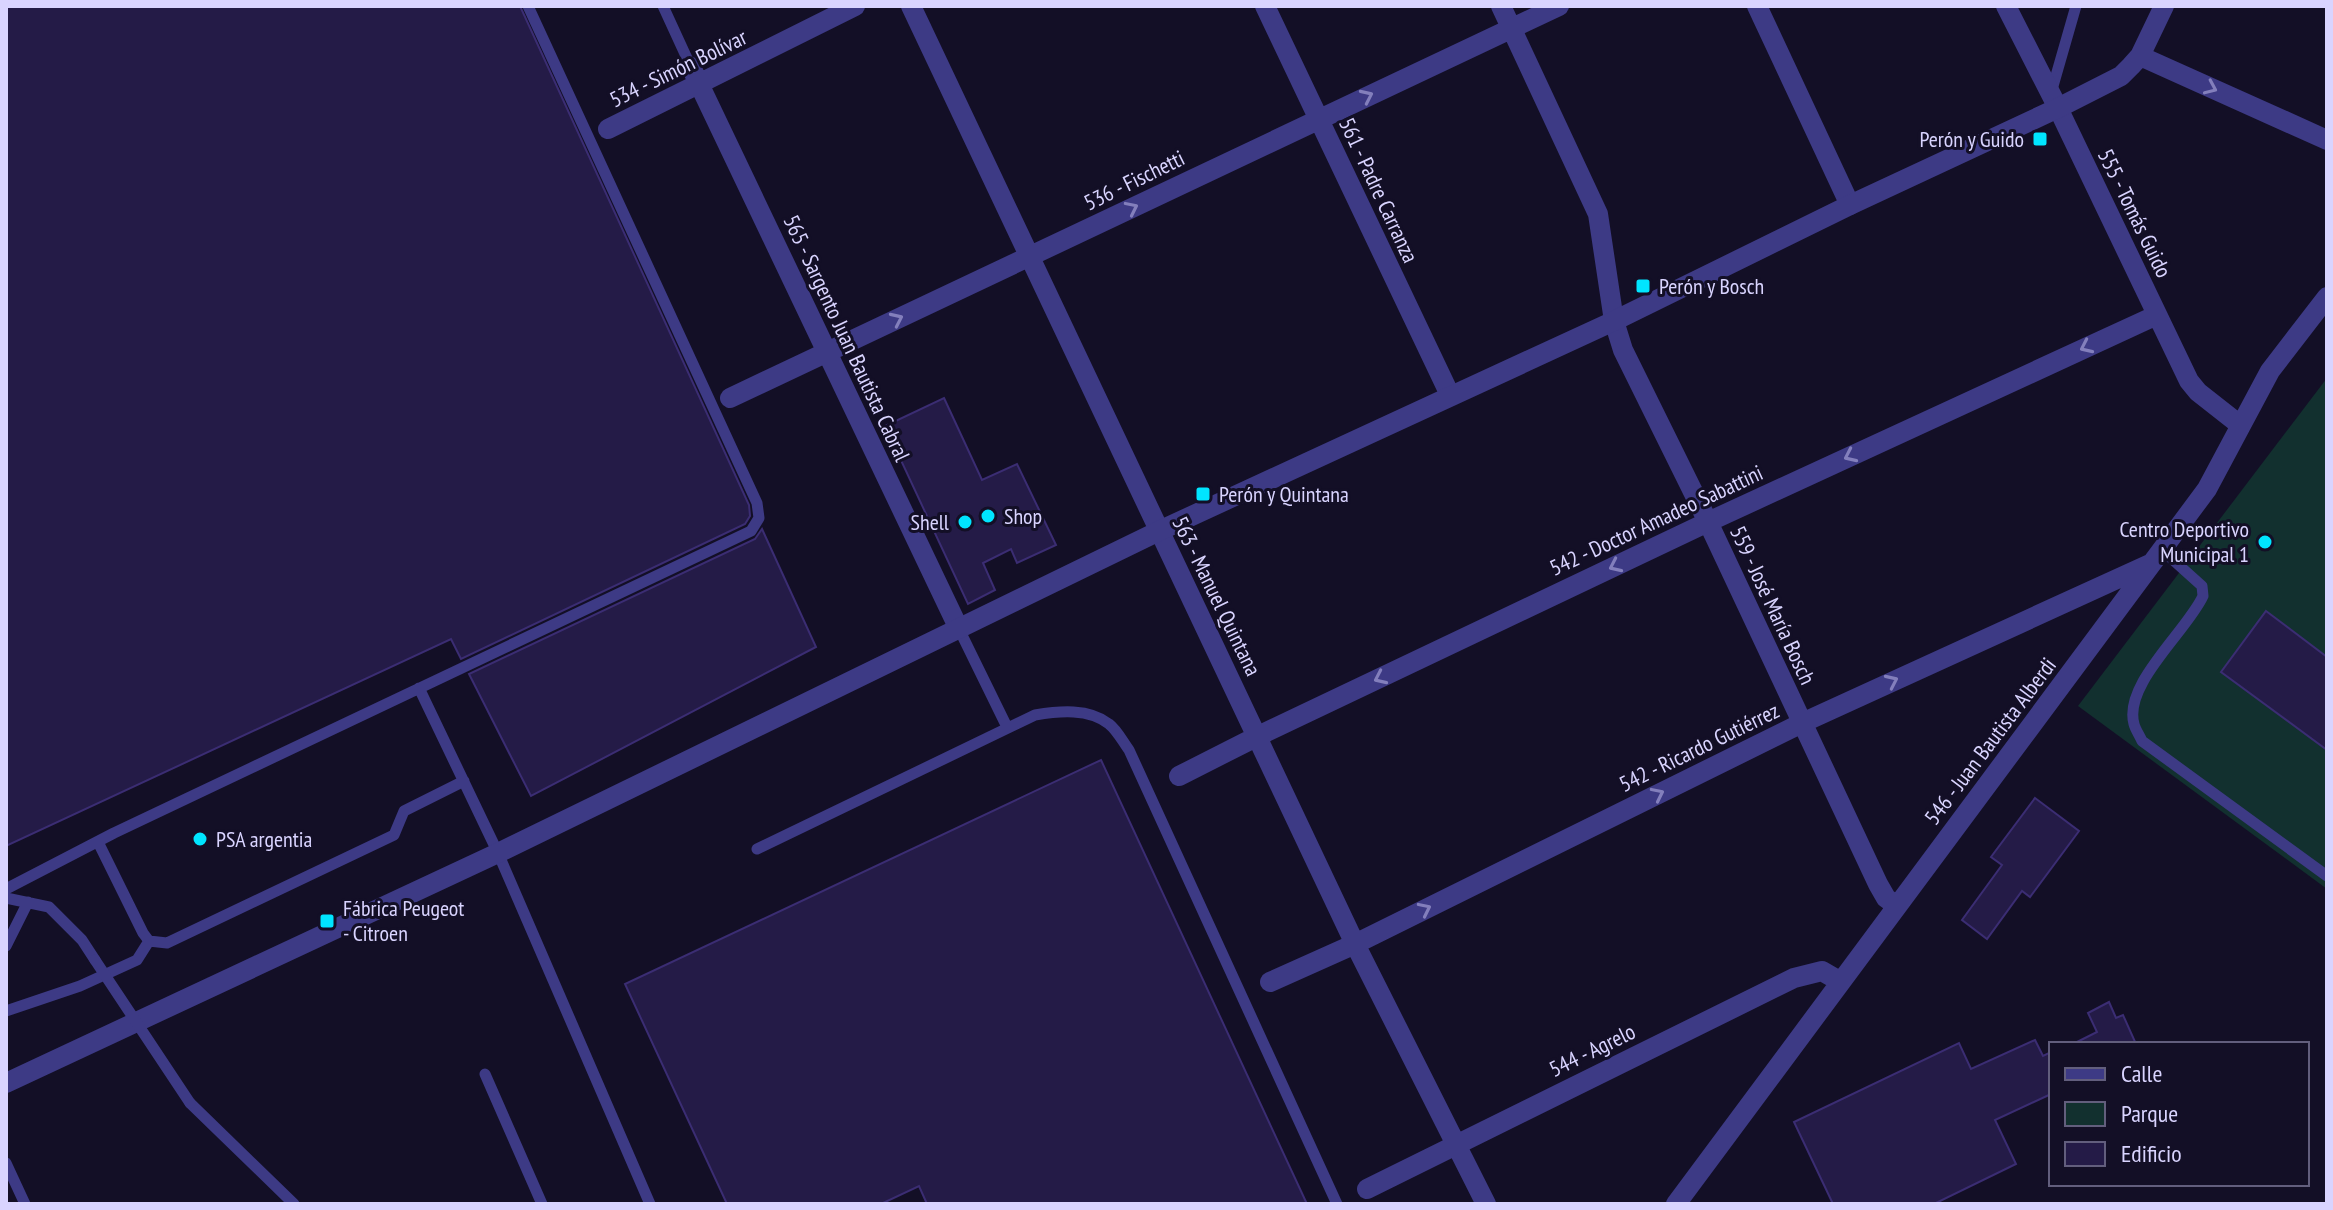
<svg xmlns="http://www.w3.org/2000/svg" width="2333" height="1210" viewBox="0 0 2333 1210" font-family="'PT Sans Narrow',sans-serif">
<rect width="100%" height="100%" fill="#130f26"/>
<path fill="#12302f" d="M2327 378V889L2078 706Z"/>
<path fill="#241b47" stroke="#3b2d73" stroke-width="2" d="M6 6H520L749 505 750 516 745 524 461 659 451 639 6 846Z
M944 398 982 480 1017 464 1056 545 1017 563 1011 549 983 563 995 590 968 604 885 426Z
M762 529 816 647 531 796 469 674 755 539Z
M2266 611 2327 657V750L2221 672Z
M1101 760 1307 1204H927L919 1186 881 1204H727L625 984Z
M2035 798 2079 831 2030 897 2022 891 1987 939 1962 920 2002 865 1991 857Z
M2109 1002 2116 1018 2123 1015 2136 1044H2073L2097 1032 2088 1013Z
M2035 1040 2043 1056 2051 1052V1094L1995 1120 2016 1164 1934 1204H1833L1794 1122 1959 1043 1971 1069Z"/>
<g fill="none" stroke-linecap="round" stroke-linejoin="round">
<path stroke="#3d3a85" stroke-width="11" d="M663 6 691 67
M2051 93 2076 6
M2162 550 2202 586 2203 596C2187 631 2123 684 2134 724 2135 729 2140 736 2142 741L2327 876
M959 629 1007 727
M419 688 498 853 650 1204
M98 842 143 933 149 941 167 943 394 835 404 811 464 781
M757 849 1035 715C1059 711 1089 708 1109 724 1117 730 1123 742 1129 750L1337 1204
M6 889 114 833 751 531 759 518 757 503 528 6
M6 898 49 907 82 940 95 960
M6 946 28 902
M6 1011 80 986 137 960 149 941
M485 1074 542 1204
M190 1103 294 1204
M6 1163 25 1204"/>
<path stroke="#3d3a85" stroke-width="20" d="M911 6 1355 944 1486 1204
M1265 6 1450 395
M1501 6 1598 214 1614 321 1623 350 1708 522 1878 884 1886 898 1897 906
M1757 6 1850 205
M2006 6 2058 108 2189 381 2198 392 2240 425
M691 67 959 629
M608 129 855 6
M730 398 1559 6
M1179 776 1258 736 1708 522 2157 315
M1270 982 1355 944 1802 723 2152 563
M1367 1189 1794 978 1822 971 1841 982
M1676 1204 2207 489 2270 371 2327 297"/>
<path stroke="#3d3a85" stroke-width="20" d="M2140 56 2327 140
M6 1083 498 853 1159 531 1614 321 1850 205 2058 108 2121 76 2131 66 2140 56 2164 6"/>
<path stroke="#3d3a85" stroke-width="11" d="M95 960 190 1103"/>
</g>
<defs><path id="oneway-chevron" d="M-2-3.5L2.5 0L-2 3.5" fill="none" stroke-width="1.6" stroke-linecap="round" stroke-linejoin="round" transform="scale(2)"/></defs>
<g stroke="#837fbc">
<use href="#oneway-chevron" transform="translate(2211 88) rotate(24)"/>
<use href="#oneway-chevron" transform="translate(1367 96) rotate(-25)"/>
<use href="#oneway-chevron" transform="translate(1132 208) rotate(-26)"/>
<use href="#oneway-chevron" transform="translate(897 319) rotate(-25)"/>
<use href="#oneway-chevron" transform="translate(2086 347) rotate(155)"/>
<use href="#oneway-chevron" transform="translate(1850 456) rotate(155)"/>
<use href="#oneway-chevron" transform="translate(1615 566) rotate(155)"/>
<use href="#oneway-chevron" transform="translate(1380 678) rotate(155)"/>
<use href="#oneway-chevron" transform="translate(1892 681) rotate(-25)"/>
<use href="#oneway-chevron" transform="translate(1658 794) rotate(-26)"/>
<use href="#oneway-chevron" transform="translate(1425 909) rotate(-26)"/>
</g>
<g fill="#00e5ff" stroke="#130f26" stroke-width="3">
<rect x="2032" y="131" width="16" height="16" rx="4"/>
<rect x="1635" y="278" width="16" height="16" rx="4"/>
<rect x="1195" y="486" width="16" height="16" rx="4"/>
<circle cx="988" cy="516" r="8"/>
<circle cx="965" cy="522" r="8"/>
<circle cx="2265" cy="542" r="8"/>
<circle cx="200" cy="839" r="8"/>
<rect x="319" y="913" width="16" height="16" rx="4"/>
</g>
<g text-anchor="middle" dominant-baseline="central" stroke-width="6" stroke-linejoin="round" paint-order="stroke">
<g font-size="22" fill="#d9d4ff" stroke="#130f26">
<text transform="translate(678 68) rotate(-26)">534 - Simón Bolívar</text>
<text transform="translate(1134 180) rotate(-26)">536 - Fischetti</text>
<text transform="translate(1379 190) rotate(65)">561 - Padre Carranza</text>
<text transform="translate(2135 213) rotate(64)">555 - Tomás Guido</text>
<text transform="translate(847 338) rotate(65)">565 - Sargento Juan Bautista Cabral</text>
<text transform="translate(1656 520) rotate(-25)">542 - Doctor Amadeo Sabattini</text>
<text transform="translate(1217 596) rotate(64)">563 - Manuel Quintana</text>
<text transform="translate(1773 605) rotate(65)">559 - José María Bosch</text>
<text transform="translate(1990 741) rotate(-53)">546 - Juan Bautista Alberdi</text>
<text transform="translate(1699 747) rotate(-26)">542 - Ricardo Gutiérrez</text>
<text transform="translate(1592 1050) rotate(-26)">544 - Agrelo</text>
</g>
<g font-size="22" fill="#d9d4ff" stroke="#130f26" text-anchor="start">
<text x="2024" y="139" text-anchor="end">Perón y Guido</text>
<text x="1659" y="286">Perón y Bosch</text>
<text x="1219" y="494">Perón y Quintana</text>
<text x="1004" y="516">Shop</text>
<text x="949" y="522" text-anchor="end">Shell</text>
<text x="2249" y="529" text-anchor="end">Centro Deportivo<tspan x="2249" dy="25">Municipal 1</tspan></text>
<text x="216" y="839">PSA argentia</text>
<text x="343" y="908">Fábrica Peugeot<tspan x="343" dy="25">- Citroen</tspan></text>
</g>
</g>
<rect width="2333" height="1210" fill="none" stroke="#d9d4ff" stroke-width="16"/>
<rect x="2049" y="1042" width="260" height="144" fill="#130f26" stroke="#625e7d" stroke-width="2"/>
<rect x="2065" y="1068" width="40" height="12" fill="#3d3a85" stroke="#625e7d" stroke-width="2"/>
<text x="2121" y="1082" font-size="24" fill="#d9d4ff">Calle</text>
<rect x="2065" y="1102" width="40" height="24" fill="#12302f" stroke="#625e7d" stroke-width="2"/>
<text x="2121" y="1122" font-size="24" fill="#d9d4ff">Parque</text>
<rect x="2065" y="1142" width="40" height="24" fill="#241b47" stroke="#625e7d" stroke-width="2"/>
<text x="2121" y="1162" font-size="24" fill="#d9d4ff">Edificio</text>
</svg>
